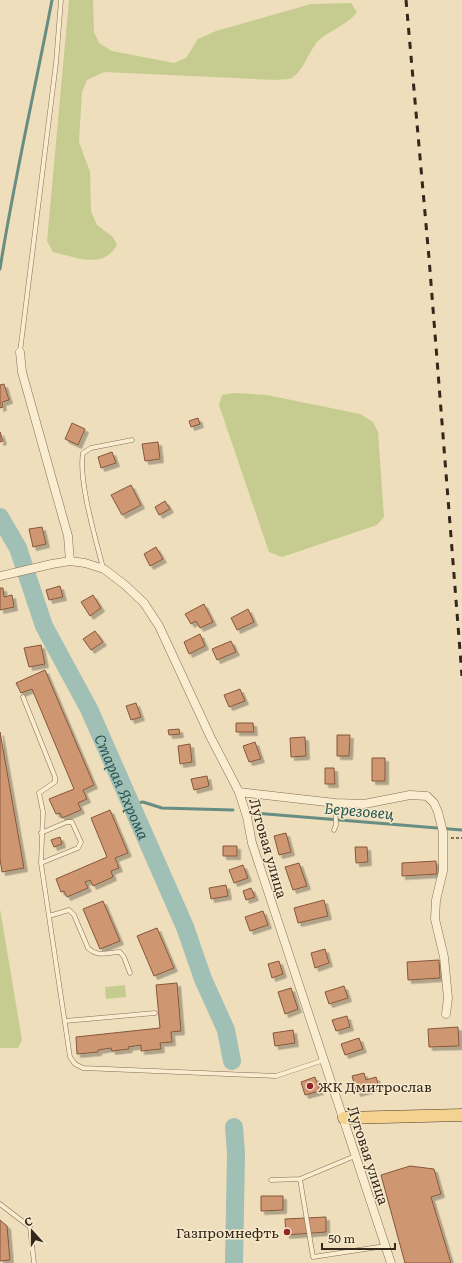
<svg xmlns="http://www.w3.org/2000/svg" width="462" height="1263" viewBox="0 0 462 1263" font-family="Literata,serif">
<defs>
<filter id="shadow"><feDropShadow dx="3.5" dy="3.5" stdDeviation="0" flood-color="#0004"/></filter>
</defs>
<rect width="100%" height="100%" fill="#eedebc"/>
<path fill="#c6cc90" d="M69 0H93L94 32 99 43 112 51 174 63 186 58 198 39 216 31 311 4 351 3 357 12C348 25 329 30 317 42 308 53 304 70 292 78 288 80 281 79 276 80L104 72 87 80 82 92 79 142 90 172 91 211 97 225 113 237 117 245C103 270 76 257 53 252L47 241Z
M234 393 267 395 360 414 373 422 378 432 384 517 377 525 282 557 269 552 219 405 222 395Z
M0 909 22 1040 18 1048H0Z
M125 985 126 997 106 999 105 987Z"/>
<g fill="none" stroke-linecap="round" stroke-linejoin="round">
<path stroke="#688d83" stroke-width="3" d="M0 269C14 179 35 90 52 0
M133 808 138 803 143 802 162 808 233 810
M254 813 462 830"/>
<g stroke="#a0bfb5" stroke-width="18">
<path id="s1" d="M0 517 18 548 44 626 89 709 185 927 203 979 226 1030 232 1061"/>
<path d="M234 1263 236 1153 234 1127"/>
</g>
</g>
<path fill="#ce9671" stroke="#86573b" filter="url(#shadow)" d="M4 384 9 400 2 402 3 407 0 408V385Z
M198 418 200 424 191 427 189 421Z
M72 423 85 429 78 445 65 439Z
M0 432 3 441 0 442Z
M158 442 160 459 145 461 142 444Z
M112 452 116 463 101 468 98 457Z
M131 485 141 505 122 515 111 495Z
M165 501 170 509 159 515 155 507Z
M42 527 46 544 33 547 29 529Z
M156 547 163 559 150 566 144 554Z
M60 586 63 597 49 600 46 590Z
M0 588H3L4 597 12 595 14 607 0 610Z
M93 595 101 608 90 616 81 602Z
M204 604 213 622 200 628 196 621 191 624 185 614Z
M248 609 254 622 237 630 231 618Z
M95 631 103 642 91 650 83 639Z
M200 634 205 646 189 654 184 642Z
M231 641 236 652 217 660 212 649Z
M41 645 45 664 29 667 24 648Z
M45 670 94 785 83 790 87 799 78 803 81 810 62 818 60 813 56 814 49 799 74 789 32 689 21 693 16 683Z
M240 689 245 701 229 707 224 695Z
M136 703 141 717 131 720 126 706Z
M236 723H253L254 732H236Z
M179 729 180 734 169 735 168 730Z
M0 732 24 868 2 872 0 859Z
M337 735H350L349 756H337Z
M305 737 306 756 291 757 290 738Z
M255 742 261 759 249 762 243 746Z
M190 744 192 762 180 764 178 746Z
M372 758H385V781H372Z
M325 768H334L335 784H325Z
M207 776 209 786 194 790 191 779Z
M110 810 128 853 115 858 119 868 111 871 113 877 93 886 90 880 85 882 88 888 67 897 64 891 61 892 56 879 107 857 91 818Z
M286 833 291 852 279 855 274 836Z
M60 837 62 844 54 847 51 840Z
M223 846H237V856H223Z
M355 847H367L368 862 356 863Z
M436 861 437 874 402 876V863Z
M299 863 307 886 293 890 285 867Z
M243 865 248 878 234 883 229 870Z
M226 885 228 896 211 899 209 888Z
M251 888 255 897 246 900 243 891Z
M324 900 328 916 298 923 294 908Z
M103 901 120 941 100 949 83 909Z
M263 911 268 925 250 931 245 917Z
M157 928 174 968 154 976 137 936Z
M325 949 329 963 315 968 311 953Z
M439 960 440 978 408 980 407 962Z
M279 961 283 974 272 978 268 964Z
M177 983 181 1031 171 1032 172 1042 160 1043 161 1049 141 1051V1045L128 1047 129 1049 112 1051 111 1048 98 1050V1052L77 1054 76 1037 160 1028 156 985Z
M344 986 348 998 329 1004 325 992Z
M291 988 298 1009 285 1014 278 992Z
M347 1016 350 1027 336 1031 332 1020Z
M458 1027 459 1046 429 1047 428 1029Z
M293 1030 295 1043 275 1046 273 1033Z
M359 1038 363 1049 345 1055 341 1044Z
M364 1073 366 1080 376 1077 379 1087 357 1093 352 1076Z
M315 1077 320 1091 305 1095 301 1082Z
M410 1166 434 1169 441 1194 431 1197 451 1263H405L381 1175Z
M261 1196H283V1210L261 1211Z
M326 1217V1232L286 1235 285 1219Z
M0 1220 7 1226 10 1260 0 1261Z"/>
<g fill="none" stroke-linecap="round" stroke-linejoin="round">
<g stroke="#866e55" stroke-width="5">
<path id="service" d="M20 352 56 63 61 0
M103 568C96 540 78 480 83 453L91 448 132 440
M23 697 55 777V782L39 793 43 812 41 863 70 1057 75 1064 83 1068 276 1076 324 1060
M334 830 336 825 335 803
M41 863 78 848 81 842 72 822H67L41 833
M49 916 69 910 74 915 88 948C99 958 107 952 120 952L124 957 130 973
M65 1021 155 1013
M355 1156 300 1179 313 1257 385 1246
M271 1180 300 1179
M0 1204 30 1227 34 1263"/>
</g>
<g stroke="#866e55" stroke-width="9">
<path id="minor" d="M20 352 22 372 68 536 70 561
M0 576 52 564 70 561 85 563 104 569 125 585 144 603 159 626 210 736 239 792 247 817 252 843 391 1263
M239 792 335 803 364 804 410 795 427 796 434 803 438 812 443 832V871L436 900 435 919 444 957 448 998 446 1014"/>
</g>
<g stroke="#533c2a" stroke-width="13">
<path id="primary" d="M344 1118 462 1115"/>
</g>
<path stroke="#866e55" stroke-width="2" stroke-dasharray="3 2" stroke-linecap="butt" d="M451 838H462"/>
<use href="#service" stroke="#f9eccf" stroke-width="4"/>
<use href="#minor" stroke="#f9eccf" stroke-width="8"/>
<use href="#primary" stroke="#f4d391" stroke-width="12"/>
<path stroke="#35271b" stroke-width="3" stroke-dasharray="7 7" stroke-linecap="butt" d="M406 0 429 258 462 676"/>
</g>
<g fill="#962427" stroke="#f6e9cc" stroke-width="1.5">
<circle cx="310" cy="1086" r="4"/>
<circle cx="287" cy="1232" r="4"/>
</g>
<g text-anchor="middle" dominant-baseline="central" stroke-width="3" stroke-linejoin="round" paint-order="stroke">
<g font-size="14" fill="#35271b" stroke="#f6e9cc">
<text transform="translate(269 848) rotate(74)">Луговая улица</text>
<text transform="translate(369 1155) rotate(72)">Луговая улица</text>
</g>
<g font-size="14" fill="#35271b" stroke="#f6e9cc" text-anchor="start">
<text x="318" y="1086">ЖК Дмитрослав</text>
<text x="279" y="1232" text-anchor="end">Газпромнефть</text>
</g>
<g font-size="15" font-style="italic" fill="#295551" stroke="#f6e9cc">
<text stroke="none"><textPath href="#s1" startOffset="297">Старая Яхрома</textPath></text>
<text transform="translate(359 810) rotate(5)">Березовец</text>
</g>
</g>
<g transform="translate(32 1231) rotate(339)" stroke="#f6e9cc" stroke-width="3" paint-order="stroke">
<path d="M0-3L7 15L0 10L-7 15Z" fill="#35271b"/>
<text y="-6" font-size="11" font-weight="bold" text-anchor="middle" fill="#35271b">С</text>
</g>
<path d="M322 1243v6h73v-6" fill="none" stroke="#35271b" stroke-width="2"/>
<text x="328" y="1243" font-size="12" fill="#35271b" stroke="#f6e9cc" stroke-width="3" paint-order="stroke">50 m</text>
</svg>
